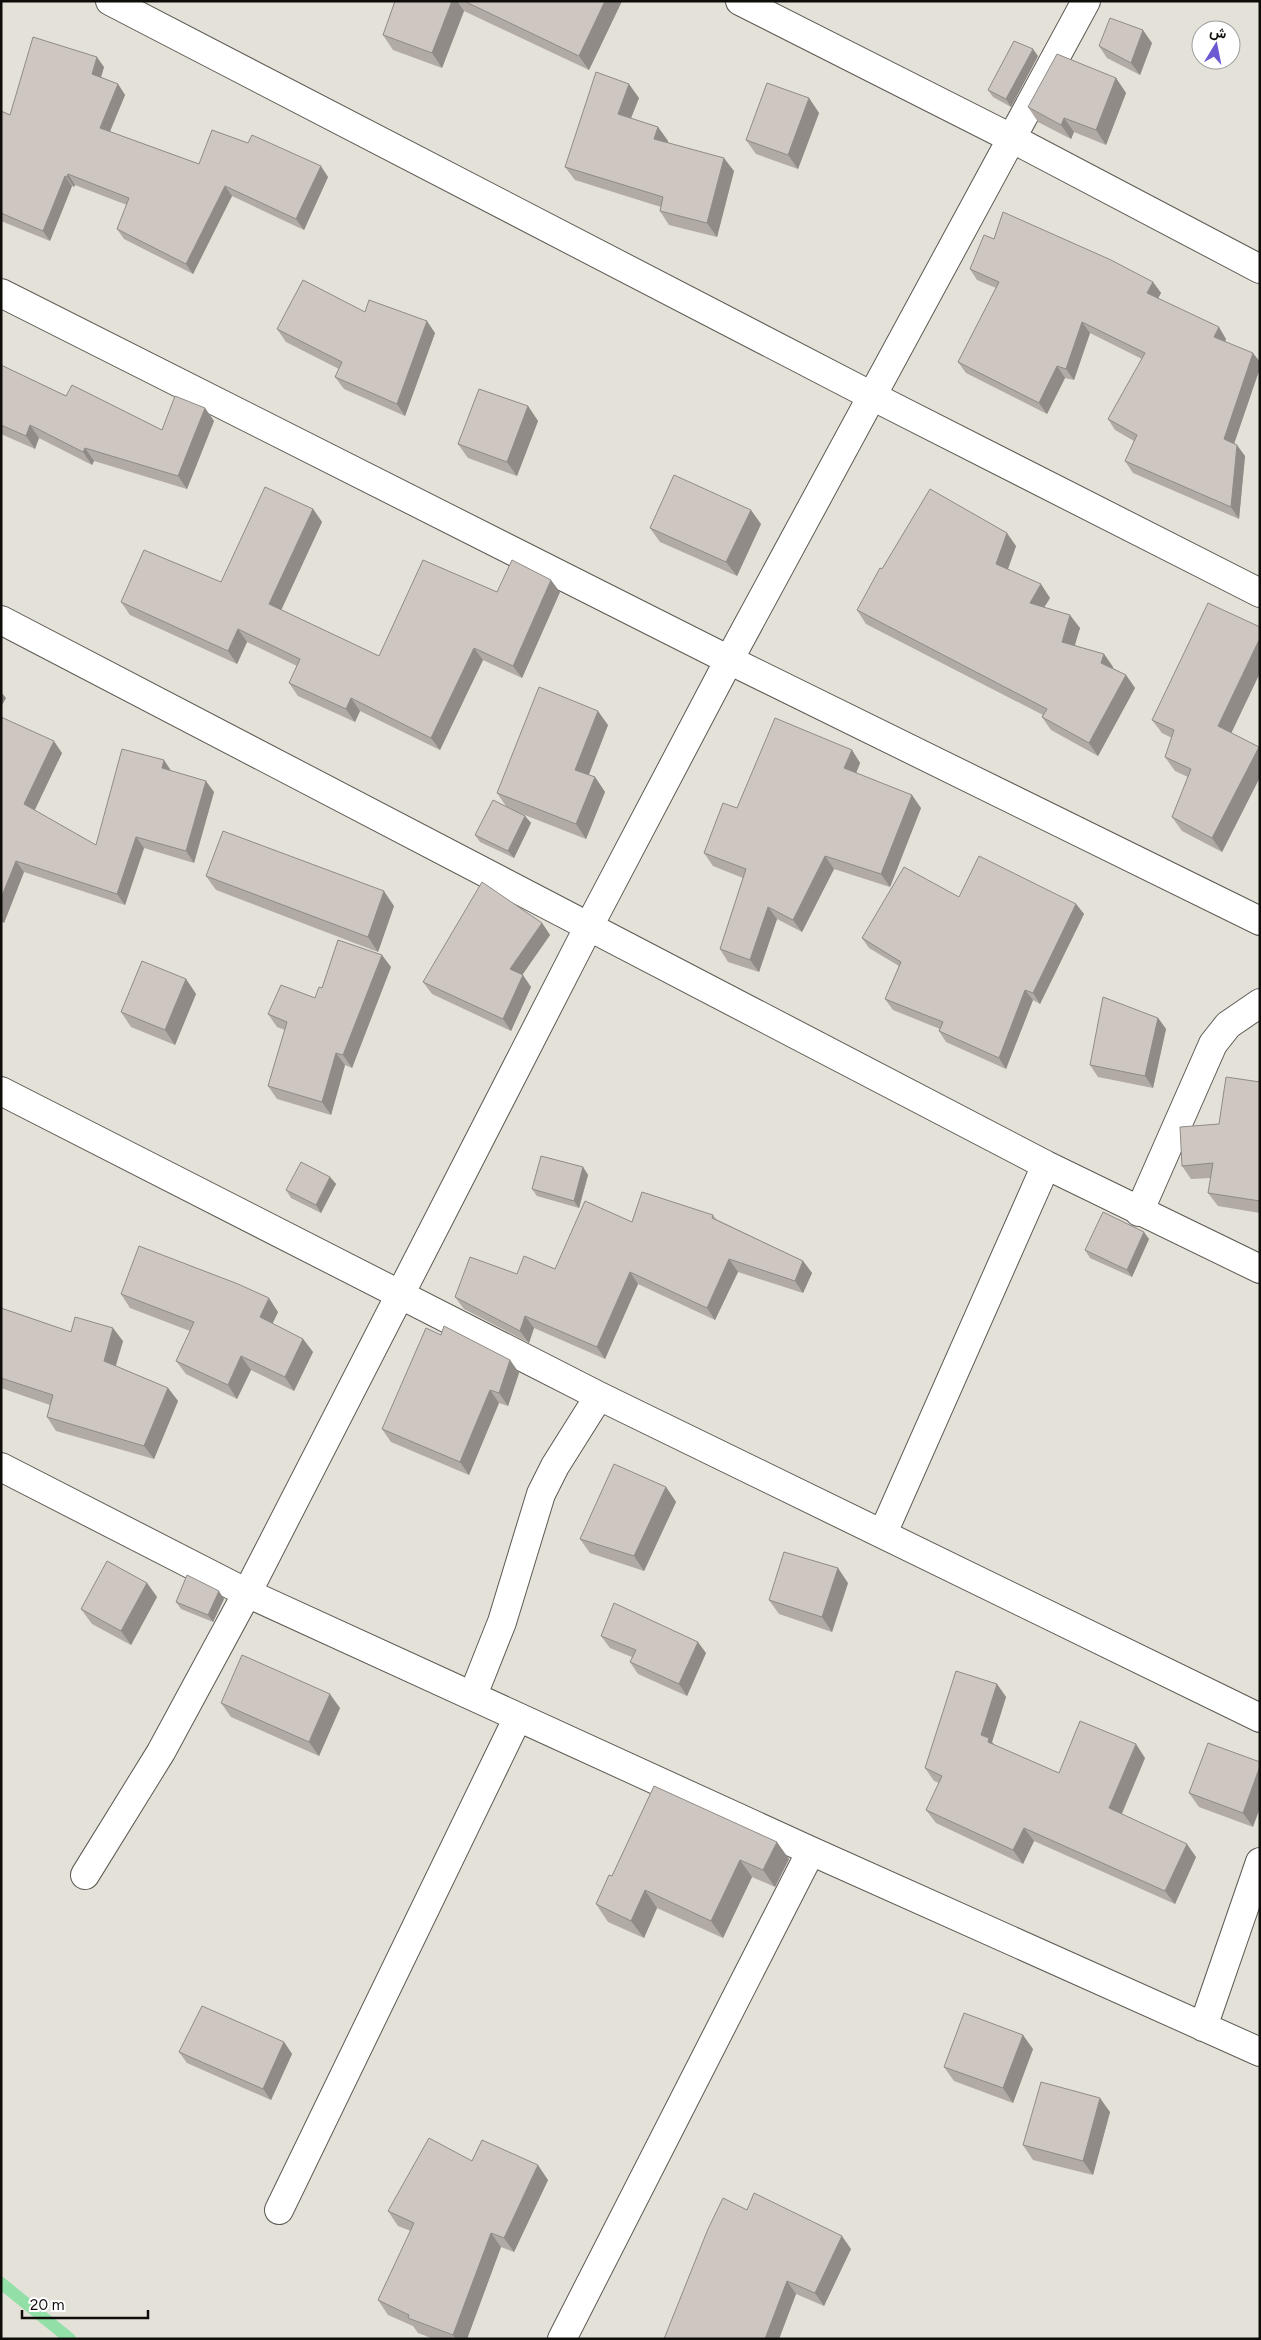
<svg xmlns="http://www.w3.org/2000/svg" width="1261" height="2340" viewBox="0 0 1261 2340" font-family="Figtree,Vazirmatn,sans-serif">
<rect width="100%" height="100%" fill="#e4e1d9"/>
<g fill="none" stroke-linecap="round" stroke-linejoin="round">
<path stroke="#92dfa7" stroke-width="12" d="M1 2283 70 2339"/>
<g stroke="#5d5a53" stroke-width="30">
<path id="minor" d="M110 1 872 396 1260 593
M740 1 1013 139 1260 269
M1 293 729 660 1260 921
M1 620 1046 1165 1260 1269
M1 1091 599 1396 1260 1718
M1139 1212 1213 1044 1228 1025 1260 1003
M1 1467 247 1593 811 1851 1260 2052
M883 1533 1046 1165
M473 1695 502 1622 541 1494 555 1466 599 1396
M85 1875 161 1752 247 1593 588 928 729 660 1086 1
M1203 2027 1260 1862
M279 2210 518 1717
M562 2339 811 1851"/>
</g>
<use href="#minor" stroke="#fff" stroke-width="28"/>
</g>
<path fill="#b1aaa5" d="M393 1H622L589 70 464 11 442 68 393 50 383 35 395 2Z
M1152 43 1140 75 1107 58 1099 46Z
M1038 56 1011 107 993 97 988 90Z
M104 67 101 77 118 84 125 95 110 132 199 164 328 177 304 230 232 196 193 274 124 239 117 229 127 205 75 185 74 187 72 186 50 241 1 221V111L10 115Z
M1116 78 1126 93 1106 145 1074 132 1071 139 1038 122 1028 107Z
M639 98 631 118 658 127 668 141 667 142 734 171 717 237 669 225 660 211 661 207 575 180 565 167Z
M809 98 819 113 798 169 756 154 746 140Z
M994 239 1153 282 1161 293 1158 298 1226 339 1225 341 1260 362V368L1234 443 1245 456 1239 519 1133 473 1125 461 1134 441 1115 430 1108 419 1142 359 1090 333 1074 380 1065 378 1047 414 966 373 958 362 996 288 977 280 970 269Z
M365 312 435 333 405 416 344 389 335 377 339 369 286 342 277 329Z
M1 365 66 396 162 430 205 408 214 421 187 489 94 461 92 465 39 438 35 449 1 434Z
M528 406 538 421 517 476 468 458 458 444Z
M313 509 322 522 281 610 379 656 497 592H560L522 678 483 660 440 750 360 711 355 722 298 696 289 683 297 666 247 642 237 664 130 615 121 602 221 582Z
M761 524 737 576 660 542 650 528Z
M1016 546 1008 569 1050 598 1044 607 1080 628 1074 645 1104 654 1113 667V668L1126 675 1135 688 1098 756 1051 730 1042 717 1043 715 866 624 857 610Z
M1 717 62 753 34 810 96 845 172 771 214 792 194 863 144 848 125 905 24 872 4 923 1 922Z
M1152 720 1231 733 1259 747 1260 748V777L1222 852 1182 831 1172 817 1188 777 1175 771 1165 757 1172 738 1162 733Z
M608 725 589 775 595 777 605 792 586 839 517 812 525 816 531 823 514 858 480 842 475 835 506 806 497 793Z
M852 750 860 763 856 773 921 808 890 887 834 869 802 932 777 919 759 972 728 962 720 949 743 878 713 866 704 853 737 808Z
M206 876 394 906 378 952 216 890Z
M959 897 1076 904 1084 914 1040 1004 1033 1000 1006 1069 946 1042 939 1031 940 1029 893 1010 885 999 899 966 869 948 862 938Z
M542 923 550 935 522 975 531 987 511 1031 432 994 423 982Z
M391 967 352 1068 345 1065 331 1115 277 1099 268 1086 285 1030 277 1027 268 1014 315 998 322 988Z
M186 979 196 994 175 1045 131 1027 121 1012Z
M1158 1018 1166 1029 1153 1088 1098 1077 1090 1065Z
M1260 1082V1213L1218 1206 1208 1193 1211 1178 1191 1179 1182 1166Z
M583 1167 588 1175 579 1208 537 1196 532 1189Z
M330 1177 336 1184 321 1213 291 1198 286 1190Z
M713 1215 716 1219 803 1261 812 1273 803 1293 738 1272 715 1320 638 1284 605 1359 534 1328 529 1343 464 1309 455 1297 517 1274 555 1269 632 1222Z
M1149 1239 1132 1277 1090 1258 1085 1250Z
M121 1294 278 1312 272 1324 303 1339 313 1352 294 1391 251 1370 237 1399 186 1374 176 1361 190 1331 130 1308Z
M1 1308 71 1332 123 1341 116 1366 168 1388 178 1401 154 1459 56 1431 47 1417 50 1405 1 1388Z
M441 1335 510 1360 519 1373 508 1406 499 1403 469 1475 391 1442 382 1429Z
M666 1487 676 1502 644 1571 590 1553 580 1539Z
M147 1583 157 1597 131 1645 92 1624 81 1609Z
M848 1583 832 1632 779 1614 769 1600Z
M224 1599 213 1622 181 1609 176 1602Z
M601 1636 706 1653 687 1696 638 1674 630 1662 632 1657 610 1648Z
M997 1684 1006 1697 992 1742 994 1745 1059 1773 1145 1758 1122 1814 1196 1857 1175 1904 1034 1841 1023 1864 936 1823 926 1810 939 1783 934 1781 925 1768Z
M221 1703 340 1708 319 1756 231 1717Z
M1208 1743 1253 1827 1199 1807 1189 1793Z
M654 1786 789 1859 775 1887 752 1877 723 1938 657 1908 644 1938 608 1922 596 1904 612 1876Z
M284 2042 292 2054 271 2100 187 2063 179 2052Z
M1033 2049 1013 2103 954 2081 944 2067Z
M1110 2112 1093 2175 1033 2160 1023 2145Z
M472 2161 548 2180 514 2252 501 2247 467 2339H434L418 2333 413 2326 388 2315 378 2300 411 2231 398 2226 388 2211Z
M747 2210 851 2249 824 2306 796 2294 779 2339H664Z"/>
<path fill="#908b86" d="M452 1H457L464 11 442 68 432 53Z
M605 1H622L589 70 579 56Z
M1143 30 1152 43 1140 75 1131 63Z
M1033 49 1038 56 1011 107 1006 99Z
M97 57 104 67 99 84 92 74Z
M1116 78 1126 93 1106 145 1096 130Z
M118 84 125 95 107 138 100 128Z
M629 84 639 98 627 128 618 114Z
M809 98 819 113 798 169 788 155Z
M1064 118 1074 132 1071 139 1061 125Z
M658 127 668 141 664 153 654 139Z
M724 158 734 171 717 237 707 223Z
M321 166 328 177 304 230 296 219Z
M68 174 75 185 74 187 67 177Z
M65 176 72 186 50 241 43 231Z
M225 186 232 196 193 274 186 264Z
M1153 282 1161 293 1155 304 1147 293Z
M427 321 435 333 405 416 397 404Z
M1082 322 1090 333 1074 380 1066 369Z
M1219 327 1226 339 1222 348 1214 337Z
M1253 353 1260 362V368L1232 450 1224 439Z
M1057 366 1065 378 1047 414 1039 403Z
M528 406 538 421 517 476 507 462Z
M205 408 214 421 187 489 178 476Z
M30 425 39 438 35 449 26 436Z
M1237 445 1245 456 1239 519 1231 507Z
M85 448 94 461 92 465 83 452Z
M313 509 322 522 278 617 269 604Z
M751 510 761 524 737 576 726 562Z
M1007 533 1016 546 1005 577 996 564Z
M551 580 560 592 522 678 513 666Z
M1041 584 1050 598 1039 616 1030 603Z
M1070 615 1080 628 1072 655 1062 642Z
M238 629 247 642 237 664 228 651Z
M1260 638V673L1228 740 1218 726Z
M474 648 483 660 440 750 431 738Z
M1104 654 1113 667 1111 676 1101 663Z
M1126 675 1135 688 1098 756 1089 743Z
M1 692 6 698 1 707Z
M351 698 360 711 355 722 346 709Z
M598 711 608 725 585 784 575 770Z
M54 741 62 753 32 816 24 804Z
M1259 747 1260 748V777L1222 852 1212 838Z
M852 750 860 763 853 781 844 768Z
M164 760 172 772 162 768Z
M595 777 605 792 586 839 576 824Z
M206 781 214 792 194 863 186 851Z
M912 795 921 808 890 887 881 874Z
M525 816 531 823 514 858 508 851Z
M136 837 144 848 125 905 117 894Z
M825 856 834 869 802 932 793 920Z
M16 861 24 872 4 923 1 920V898Z
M384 891 394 906 378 952 368 937Z
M1076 904 1084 914 1040 1004 1033 993Z
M768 907 777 919 759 972 750 960Z
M542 923 550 935 518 981 510 969Z
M382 955 391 967 352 1068 343 1055Z
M523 975 531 987 511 1031 503 1019Z
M186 979 196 994 175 1045 165 1030Z
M1025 990 1033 1000 1006 1069 999 1058Z
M1158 1018 1166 1029 1153 1088 1145 1076Z
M336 1053 345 1065 331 1115 322 1102Z
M583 1167 588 1175 579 1208 574 1201Z
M330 1177 336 1184 321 1213 316 1205Z
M1144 1232 1149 1239 1132 1277 1127 1270Z
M729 1259 738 1272 715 1320 707 1308Z
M803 1261 812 1273 803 1293 795 1281Z
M630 1272 638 1284 605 1359 597 1347Z
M269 1298 278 1312 269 1331 260 1317Z
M525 1316 534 1328 529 1343 520 1331Z
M113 1328 123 1341 113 1374 104 1361Z
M303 1339 313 1352 294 1391 285 1377Z
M241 1356 251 1370 237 1399 228 1385Z
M510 1360 519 1373 508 1406 499 1393Z
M168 1388 178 1401 154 1459 144 1446Z
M490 1390 499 1403 469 1475 460 1462Z
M666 1487 676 1502 644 1571 634 1556Z
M838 1568 848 1583 832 1632 822 1617Z
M147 1583 157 1597 131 1645 121 1631Z
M219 1591 224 1599 213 1622 208 1615Z
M698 1642 706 1653 687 1696 679 1684Z
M997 1684 1006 1697 992 1742 999 1751 981 1735Z
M330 1694 340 1708 319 1756 309 1742Z
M1136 1744 1145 1758 1118 1822 1109 1808Z
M1260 1766V1808L1253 1827 1243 1813Z
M1024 1828 1034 1841 1023 1864 1013 1850Z
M777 1842 789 1859 775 1887 763 1870Z
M1187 1844 1196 1857 1175 1904 1165 1891Z
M740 1860 752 1877 723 1938 711 1921Z
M645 1890 657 1908 644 1938 631 1921Z
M1023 2035 1033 2049 1013 2103 1003 2088Z
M284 2042 292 2054 271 2100 263 2089Z
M1100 2098 1110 2112 1093 2175 1083 2161Z
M538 2165 548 2180 514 2252 504 2238Z
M491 2233 501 2247 467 2339H456L453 2335Z
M842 2236 851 2249 824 2306 815 2293Z
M787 2281 796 2294 779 2339H765Z"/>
<path fill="#cec6c0" stroke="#908b86" d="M395 1H452L432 53 383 35Z
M464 1H605L579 56Z
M1110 18 1143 30 1131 63 1099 46Z
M33 37 97 57 92 74 118 84 100 128 199 164 212 130 248 143 252 135 321 166 296 219 225 186 186 264 117 229 129 198 68 174 67 177 65 176 43 231 1 213V111L10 115Z
M1014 41 1033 49 1006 99 988 90Z
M1057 54 1116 78 1096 130 1064 118 1061 125 1028 107Z
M596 72 629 84 618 114 658 127 654 139 724 158 707 223 660 211 663 197 565 167Z
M767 83 809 98 788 155 746 140Z
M1003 212 1111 260 1153 282 1147 293 1219 327 1214 337 1253 353 1224 439 1237 445 1231 507 1125 461 1137 435 1108 419 1145 353 1082 322 1066 369 1057 366 1039 403 958 362 999 282 970 269 984 235 994 239Z
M303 280 365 312 369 300 427 321 397 404 335 377 342 362 277 329Z
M1 365 66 396 72 385 162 430 175 396 205 408 178 476 85 448 83 452 30 425 26 436 1 425Z
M479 389 528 406 507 462 458 444Z
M674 475 751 510 726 562 650 528Z
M265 487 313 509 269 604 379 656 423 560 497 592 512 560 551 580 513 666 474 648 431 738 351 698 346 709 289 683 300 659 238 629 228 651 121 602 144 550 221 582Z
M930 489 1007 533 996 564 1041 584 1030 603 1070 615 1062 642 1104 654 1101 663 1126 675 1089 743 1042 717 1047 709 857 610 880 568 882 569Z
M1208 603 1260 627V638L1218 726 1259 747 1212 838 1172 817 1191 769 1165 757 1174 730 1152 720Z
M539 687 598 711 575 770 595 777 576 824 497 793Z
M1 717 54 741 24 804 96 845 122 749 164 760 162 768 206 781 186 851 136 837 117 894 16 861 1 898Z
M775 718 852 750 844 768 912 795 881 874 825 856 793 920 768 907 750 960 720 949 746 869 704 853 723 803 737 808Z
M493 800 525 816 508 851 475 835Z
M223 831 384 891 368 937 206 876Z
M979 856 1076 904 1033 993 1025 990 999 1058 939 1031 943 1022 885 999 901 962 862 938 904 867 959 897Z
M482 882 542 923 510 969 523 975 503 1019 423 982Z
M338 940 382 955 343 1055 336 1053 322 1102 268 1086 287 1022 268 1014 281 985 315 998 319 987 322 988Z
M142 961 186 979 165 1030 121 1012Z
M1103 997 1158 1018 1145 1076 1090 1065Z
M1226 1077 1260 1082V1201L1208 1193 1213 1163 1182 1166 1180 1127 1219 1124Z
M541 1156 583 1167 574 1201 532 1189Z
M301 1162 330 1177 316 1205 286 1190Z
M642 1192 713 1215 712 1218 803 1261 795 1281 729 1259 707 1308 630 1272 597 1347 525 1316 520 1331 455 1297 470 1257 517 1274 524 1256 555 1269 585 1201 632 1222Z
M1103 1212 1144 1232 1127 1270 1085 1250Z
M139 1246 238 1284 269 1298 260 1317 303 1339 285 1377 241 1356 228 1385 176 1361 194 1322 121 1294Z
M1 1308 71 1332 75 1317 113 1328 104 1361 168 1388 144 1446 47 1417 53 1395 1 1378Z
M444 1326 510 1360 499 1393 490 1390 460 1462 382 1429 426 1328 441 1335Z
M614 1464 666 1487 634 1556 580 1539Z
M784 1552 838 1568 822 1617 769 1600Z
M107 1561 147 1583 121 1631 81 1609Z
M187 1575 219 1591 208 1615 176 1602Z
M614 1603 698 1642 679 1684 630 1662 636 1650 601 1636Z
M242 1655 330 1694 309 1742 221 1703Z
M956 1671 997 1684 981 1735 989 1738 988 1742 1059 1773 1080 1721 1136 1744 1109 1808 1187 1844 1165 1891 1024 1828 1013 1850 926 1810 942 1776 925 1768Z
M1208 1743 1260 1762V1766L1243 1813 1189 1793Z
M654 1786 777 1842 763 1870 740 1860 711 1921 645 1890 631 1921 596 1904 609 1875 612 1876Z
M202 2006 284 2042 263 2089 179 2052Z
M964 2013 1023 2035 1003 2088 944 2067Z
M1041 2082 1100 2098 1083 2161 1023 2145Z
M429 2138 472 2161 482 2140 538 2165 504 2238 491 2233 453 2335 408 2318 409 2315 378 2300 414 2223 388 2211Z
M754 2193 842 2236 815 2293 787 2281 765 2339H664L708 2229 723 2198 747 2210Z"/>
<rect width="1261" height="2340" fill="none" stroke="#0e0d0a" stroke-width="5"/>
<g transform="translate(1216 45) rotate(10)"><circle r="24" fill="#ffffff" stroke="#9f9e9d"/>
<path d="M0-4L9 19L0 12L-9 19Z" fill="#6b58d2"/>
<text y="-8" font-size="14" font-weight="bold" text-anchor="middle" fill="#0e0d0a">ش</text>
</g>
<path d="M22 2310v8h126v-8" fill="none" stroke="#0e0d0a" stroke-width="2.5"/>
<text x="30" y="2310" font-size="15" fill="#0e0d0a" stroke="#ffffff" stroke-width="4" paint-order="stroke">20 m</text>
</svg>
